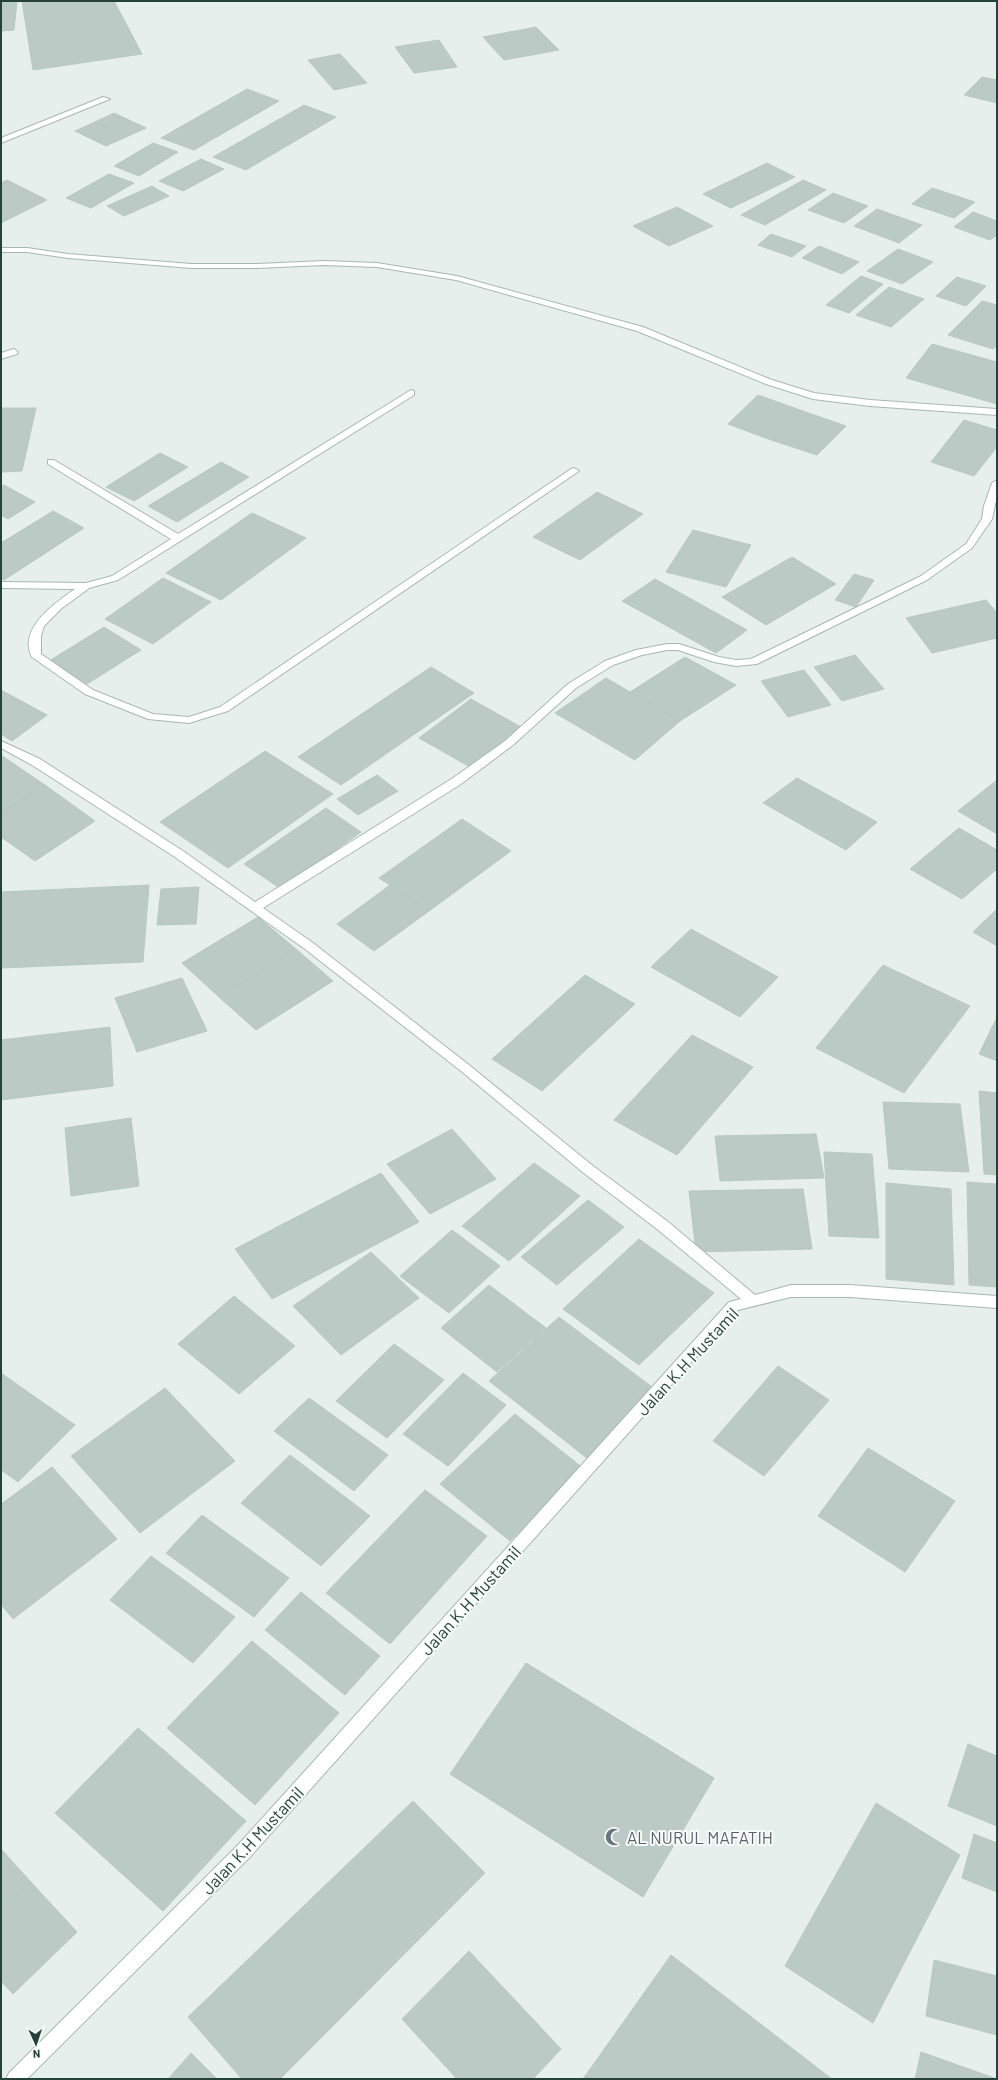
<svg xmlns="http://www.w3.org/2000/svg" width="998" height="2080" viewBox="0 0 998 2080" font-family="Barlow,sans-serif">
<rect width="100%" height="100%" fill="#e6efeb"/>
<path fill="#bbcac4" stroke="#b8c9c2" d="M1 1H17L14 30 1 31Z
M22 1H114L142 54 33 70Z
M536 27 559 50 504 60 483 37Z
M439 40 457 67 414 73 395 47Z
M340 54 367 83 334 90 308 60Z
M982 77 997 80V103L964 95Z
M247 89 279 101 194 150 161 138Z
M304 105 336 117 246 170 213 157Z
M114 113 146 128 126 137 95 122Z
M95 122 126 137 106 146 75 131Z
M153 143 178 152 139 176 114 166Z
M201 159 224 169 183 191 159 181Z
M767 163 795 177 731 208 703 194Z
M109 174 134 183 91 208 66 198Z
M7 180 47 200 1 223V183Z
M803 180 826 190 765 225 741 215Z
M152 186 169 196 124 216 107 206Z
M932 188 975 202 954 218 912 204Z
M833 193 868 206 844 223 808 210Z
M677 207 713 226 669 246 633 226Z
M877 209 922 225 899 243 854 226Z
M973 212 997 221V235L990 240 954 227Z
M771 234 806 246 792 257 758 245Z
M819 246 859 262 842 274 802 258Z
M898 249 933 262 902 284 867 271Z
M861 276 883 284 849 313 826 305Z
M957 277 986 286 966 306 936 296Z
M889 287 924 299 891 327 856 315Z
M982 301 997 305V346L993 349 948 335Z
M932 344 997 362V404L906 378Z
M758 395 800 410 771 440 728 424Z
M1 408H36L22 471 1 472Z
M800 410 846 426 817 455 771 440Z
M964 420 997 430V447L974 476 931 462Z
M160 453 188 467 134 501 106 487Z
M221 462 249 477 177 522 148 506Z
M4 485 35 502 8 519 1 515V486Z
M597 492 643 514 580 560 533 537Z
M53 511 84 528 4 580 1 578V543Z
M252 513 306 538 221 600 166 573Z
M693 530 751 545 726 587 666 572Z
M792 557 836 584 766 625 722 597Z
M854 574 874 580 856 607 835 600Z
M163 578 211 602 153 644 105 619Z
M655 579 747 630 716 653 622 601Z
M986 600 997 613V638L932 653 906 618Z
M104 627 141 650 87 684 49 661Z
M855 655 884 689 842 701 814 667Z
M685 657 736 685 680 721 630 692Z
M431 667 474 693 341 785 298 757Z
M804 670 831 705 788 717 761 681Z
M606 678 680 721 635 760 555 713Z
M1 690 47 715 12 741 1 734Z
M471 699 521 727 470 767 419 738Z
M265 751 333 794 228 868 160 822Z
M1 755 45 785 1 813Z
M377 775 398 791 358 815 337 799Z
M797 778 877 822 846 850 763 803Z
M997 780V834L958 811Z
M45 785 95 821 35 861 1 837V813Z
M326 808 361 832 281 889 244 864Z
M462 819 511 851 429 911 379 878Z
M959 828 997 850V869L962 899 910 869Z
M149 885 143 962 1 968V892Z
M390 885 429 911 374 951 337 924Z
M199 887 196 924 157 925 161 889Z
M997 909V946L973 932Z
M258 917 296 949 219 997 182 963Z
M691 929 778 977 740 1017 651 967Z
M296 949 333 981 256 1030 219 997Z
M883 965 970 1006 904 1093 816 1048Z
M585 975 635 1004 542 1091 492 1059Z
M182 978 207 1031 137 1052 115 998Z
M997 1017V1061L979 1054Z
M110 1027 113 1086 1 1100V1040Z
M692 1035 753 1067 677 1155 614 1120Z
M979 1091 997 1093V1175L984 1174Z
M883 1102 960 1104 969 1172 889 1169Z
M131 1118 139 1186 71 1196 65 1128Z
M452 1129 496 1179 430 1214 387 1164Z
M816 1134 824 1178 720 1181 715 1136Z
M824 1152 872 1154 879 1238 829 1236Z
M534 1163 580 1196 509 1261 462 1226Z
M381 1173 419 1222 272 1299 235 1249Z
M967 1182 997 1184V1287L969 1285Z
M886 1183 951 1189 954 1285 886 1279Z
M803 1189 812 1249 696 1252 689 1191Z
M588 1200 624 1227 557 1285 521 1257Z
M452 1230 500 1266 449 1313 400 1276Z
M639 1239 714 1293 639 1365 563 1309Z
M371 1252 419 1298 341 1355 293 1306Z
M489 1285 546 1328 497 1372 441 1328Z
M234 1296 295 1346 239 1394 178 1344Z
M559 1317 656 1390 587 1458 489 1381Z
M394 1344 444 1380 387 1438 336 1401Z
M778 1366 829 1400 764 1476 713 1441Z
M1 1373 75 1425 18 1482 1 1470Z
M463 1373 506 1405 448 1466 403 1434Z
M165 1388 235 1461 140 1533 71 1456Z
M309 1398 388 1455 354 1491 274 1431Z
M515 1414 584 1469 510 1541 440 1484Z
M868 1448 955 1501 905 1572 818 1516Z
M290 1455 370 1516 321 1566 241 1503Z
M52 1467 117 1539 13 1619 1 1604V1504Z
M425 1490 487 1536 390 1644 326 1593Z
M202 1515 289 1578 254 1617 166 1553Z
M151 1556 235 1617 193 1663 110 1600Z
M301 1592 380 1656 345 1695 265 1630Z
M252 1641 339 1713 255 1805 167 1728Z
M526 1663 714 1778 643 1897 450 1774Z
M138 1728 246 1821 163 1911 55 1813Z
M968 1744 997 1756V1826L948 1806Z
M413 1801 485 1873 280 2079H242L188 2017Z
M876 1803 960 1855 873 2023 785 1966Z
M974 1834 997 1843V1892L962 1878Z
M1 1849 30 1881 1 1908Z
M30 1881 77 1932 13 1994 1 1981V1908Z
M469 1951 561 2049 533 2079H457L402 2019Z
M671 1955 832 2079H583Z
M934 1960 997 1976V2035L926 2016Z
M921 2052 997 2079H915Z
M191 2053 217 2079H168Z"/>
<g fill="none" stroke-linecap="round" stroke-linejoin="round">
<g stroke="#a8b8b2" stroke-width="2">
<path id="minor" d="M103 97 110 99 1 143V138Z
M1 248H27L68 254 191 264H257L324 261 377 263 457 276 643 327 772 380 814 393 870 400 997 409V415L870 406 813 399 766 384 637 331 456 280 377 267 324 265 257 268H191L68 258 27 252H1Z
M14 349 18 352 17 354 1 359V353Z
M411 390 414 391V395L118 580 89 588 84 592 62 608 44 626 41 636V654L93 690 153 714 189 717 220 707 571 469 574 468 579 471 228 711 189 723 148 719 85 694 32 657C17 629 56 602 75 589L1 588V582L86 583 112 576 171 539 48 464V460H54L178 534Z
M997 480V496L992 519 972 548 927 580 757 664 736 666 714 662 678 650H667L642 655 613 665 576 688 513 745 461 784 263 908 313 943 469 1065 593 1166 667 1221 755 1295 791 1285H850L997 1296V1308L850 1297H791L738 1310 250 1857 27 2079H6L9 2073 238 1845 729 1302 741 1299 657 1229 585 1174 461 1071 305 949 175 857 32 765 1 748V741L40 759 183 851 255 902 453 778 505 741 568 684 605 661 636 650 667 644H679L719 657 736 660 751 659 921 576 966 544 982 519 984 506 992 483Z"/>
</g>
<use href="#minor" fill="#fff" fill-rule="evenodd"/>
</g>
<defs>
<g id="mosque-bare" transform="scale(1.38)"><path d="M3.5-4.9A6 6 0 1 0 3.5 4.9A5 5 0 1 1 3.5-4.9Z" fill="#6b7280" stroke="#f7fbf9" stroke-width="2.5" paint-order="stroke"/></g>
</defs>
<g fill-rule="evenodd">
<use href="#mosque-bare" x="614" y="1837"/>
</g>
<g text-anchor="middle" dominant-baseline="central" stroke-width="4" stroke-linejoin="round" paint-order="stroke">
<g font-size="17" fill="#24423a" stroke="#f7fbf9">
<text transform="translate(687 1361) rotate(-47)">Jalan K.H Mustamil</text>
<text transform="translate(470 1600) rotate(-48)">Jalan K.H Mustamil</text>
<text transform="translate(252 1840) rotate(-47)">Jalan K.H Mustamil</text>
</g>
<g font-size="17" fill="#5b616d" stroke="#f7fbf9" text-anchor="start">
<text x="627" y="1837">AL NURUL MAFATIH</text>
</g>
</g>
<rect width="998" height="2080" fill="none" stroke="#24423a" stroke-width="4"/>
<g transform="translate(36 2044) rotate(177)" stroke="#f7fbf9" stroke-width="3" paint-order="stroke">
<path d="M0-3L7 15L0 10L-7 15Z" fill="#24423a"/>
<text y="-6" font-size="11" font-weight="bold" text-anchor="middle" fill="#24423a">N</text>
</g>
</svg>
